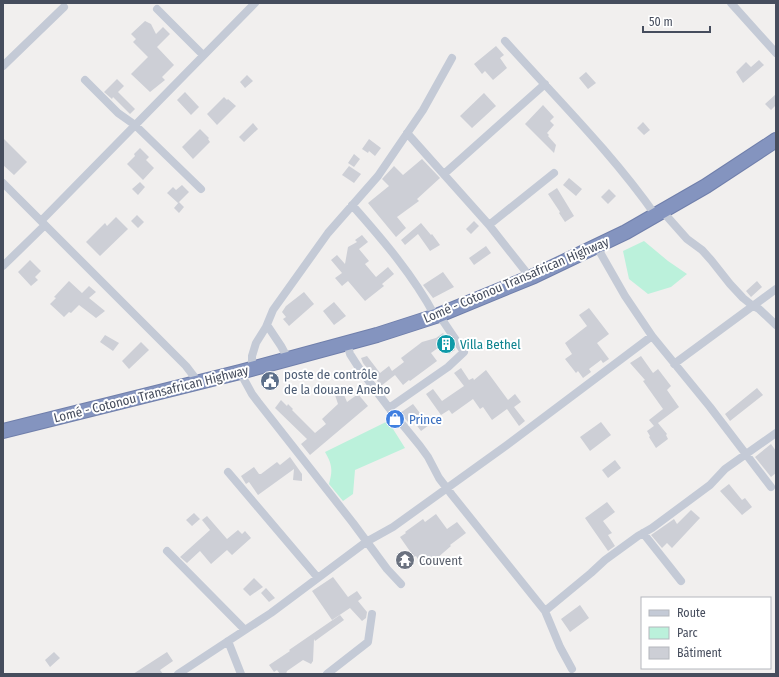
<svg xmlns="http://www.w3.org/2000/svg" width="779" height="677" viewBox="0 0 779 677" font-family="'Fira Sans Condensed',sans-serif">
<rect width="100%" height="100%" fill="#f1efee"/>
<path fill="#bbf1db" d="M644 241 668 261 687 274 671 287 648 294 629 279 623 251Z
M388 421 405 448 355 470 353 494 343 501 329 484C333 470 332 464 325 452Z"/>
<path fill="#cdcfd6" d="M145 21 151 24 156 34 163 27 170 34 157 47 174 65 162 77 165 80 150 92 131 74 148 57 133 42 136 39 131 34Z
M496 46 504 55 500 58 507 68 493 80 485 71 482 74 474 64Z
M759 60 764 65 743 83 736 72 746 62 751 67Z
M586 72 596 83 588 89 579 78Z
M247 75 253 81 245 88 240 82Z
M117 79 124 86 118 92 135 109 130 114 113 97 112 99 104 92Z
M185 92 199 107 191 115 177 100Z
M484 93 496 106 472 128 460 116Z
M776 94V105L771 110 765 104Z
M224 97 227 100 228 99 236 106 217 125 207 114Z
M543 105 554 117 550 121 554 125 547 133 549 135 548 136 556 145 554 153 525 124Z
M643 122 650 130 644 135 637 128Z
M253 123 258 129 244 142 239 137Z
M200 129 209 138 208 139 210 142 193 159 182 147Z
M3 138 27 162 14 175 3 165Z
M369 139 381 148 375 156 369 151 368 153 362 149Z
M140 148 149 157 146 160 154 168 143 180 127 164 135 156 134 154Z
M354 154 360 159 354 167 348 163Z
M422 159 440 178 417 199 419 201 397 217 406 228 396 237 368 203 389 186 382 179 394 166 403 175Z
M349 166 361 174 354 183 342 175Z
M569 178 582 189 576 196 563 185Z
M140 182 145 187 138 195 132 189Z
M182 185 189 192 178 203 167 193 173 187 176 190Z
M557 188 574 216 565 222 559 213 560 212 548 194Z
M609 189 616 196 608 204 601 197Z
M179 202 184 207 179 213 174 208Z
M137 215 144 222 138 228 131 221Z
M116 217 128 229 100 256 86 242 105 223 107 226Z
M474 221 479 226 471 234 466 229Z
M421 223 431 235 432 234 440 245 430 251 418 234 405 245 401 240Z
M362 235 368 242 359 249 369 261 365 264 376 277 388 267 394 274 382 284 384 286 365 301 348 281 342 286 335 278 342 273 331 260 337 255 345 264 348 247 357 242 355 240Z
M486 246 491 253 474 265 469 258Z
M30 260 41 271 35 277 38 280 31 286 18 272Z
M443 272 454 287 433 298 423 285Z
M69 281 82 293 89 286 96 292 89 298 105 311 96 318 79 305 71 313 69 312 64 317 50 304 56 298 54 297Z
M757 281 762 287 751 297 746 291Z
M304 292 314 304 289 326 283 319 286 317 282 312 286 306Z
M334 302 346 316 334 325 323 311Z
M589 308 609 334 597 343 609 359 603 363 601 360 589 369 591 372 583 378 578 371 576 373 565 359 572 354 565 343 587 326 579 315Z
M443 333 455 350 449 354 442 345 431 353 437 361 410 381 409 380 403 385 395 375 381 386 363 363 361 358 367 356 380 373 389 366 392 371 404 362 401 358 422 342 436 338Z
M105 335 119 343 113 351 100 342Z
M141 342 149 350 129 369 122 361Z
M641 356 653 373 658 369 671 386 667 390 679 407 654 426 649 420 663 409 643 381 645 380 630 363Z
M461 368 469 380 473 378 474 380 486 370 508 400 515 394 521 402 514 407 525 421 519 426 507 409 492 420 483 407 480 409 473 399 452 414 449 410 441 415 426 394 433 389 442 401 464 386 454 373Z
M332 386 342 390 347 402 358 394 368 406 310 455 301 444 307 439 275 408 281 400 287 406 288 404 293 409 292 410 315 433 326 424 322 419 338 404Z
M757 388 763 395 730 421 725 414Z
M413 404 429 425 421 431 412 419 408 422 400 413Z
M601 422 611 435 590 451 580 437Z
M658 423 667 434 666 435 668 439 656 448 649 437 650 436 647 431Z
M771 444 776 451V473L771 477 755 457Z
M290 457 302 474V481L293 480 294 469 258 495 249 482 246 484 241 476 254 467 259 474H261L277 462 280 465Z
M615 460 621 468 608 478 602 470Z
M729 484 742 500 745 498 752 507 742 515 720 491Z
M607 502 615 512 603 521 612 533 608 535 615 546 608 551 585 518Z
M691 510 700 518 672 548 667 543 662 548 651 535 674 519 677 524Z
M194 513 200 519 192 526 186 520Z
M436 514 447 529 457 522 466 533 450 545 451 546 436 559 428 564 426 560 421 564 416 556 414 557 400 537 406 533 405 532 423 519 425 522Z
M207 516 227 539 238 530 242 534 245 531 251 538 232 555 227 550 211 564 200 551 187 563 180 557 210 530 202 520Z
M333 577 348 597 357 591 362 598 358 601 367 612 366 618 362 621 350 608 332 620 312 591Z
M254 578 263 587 250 596 243 589Z
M266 588 275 598 269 602 261 593Z
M580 605 589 618 570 632 561 619Z
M340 615 344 620 315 641 314 639 313 661 311 664 303 660 287 671 286 674H280L277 670 274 672 269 665 290 651 289 650Z
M54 652 60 658 50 667 45 660Z
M167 652 173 661 160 670 163 674H133Z"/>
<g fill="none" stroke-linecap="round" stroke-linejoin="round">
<g stroke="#707fab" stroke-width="16">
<path id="highway" d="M3 431 240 372 377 335 439 315 534 276 626 232 706 186 776 140"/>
</g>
<path stroke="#c4cad6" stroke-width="8" d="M731 3 776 53
M157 9 203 55
M505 41C556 98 612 153 656 216
M3 66 64 7
M85 80 118 113 135 125 201 189
M407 133 489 225 530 277
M444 174 545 84
M3 183 186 366 199 383
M352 205C383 240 413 275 435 316
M663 212 687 239 702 250 711 260 730 284 743 298 753 306 759 309 776 325
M41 221 255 3
M489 225 554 173
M597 247 625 296 652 336 710 407 771 487
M3 266 45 225
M267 325 281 346 288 359
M347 343 350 354 359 368 389 408 420 446 428 457 439 478 452 495 545 611 560 647 572 669
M674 364 776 289
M252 369V356L256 343 266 327 273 310 328 233 378 176 423 110 452 58
M240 372 252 394 258 402 353 523 387 569 401 584
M389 408 448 367 464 352 439 315
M228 472 318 578
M643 533 681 581
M167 551 245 630
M545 611 591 573 605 560 638 536 652 528 710 485 725 469 776 433
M228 641 241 674
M178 674 271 613 366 542 393 527 507 445 652 336
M327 674 368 642 372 614"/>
<use href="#highway" stroke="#8494bf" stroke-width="14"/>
</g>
<defs>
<g id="building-disc" transform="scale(1)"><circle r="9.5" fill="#0f9aa8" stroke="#fff"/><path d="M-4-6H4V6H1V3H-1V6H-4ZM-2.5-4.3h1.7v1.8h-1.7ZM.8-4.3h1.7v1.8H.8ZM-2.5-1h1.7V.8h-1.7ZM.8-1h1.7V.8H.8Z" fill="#fff"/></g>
<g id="civic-disc" transform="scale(1)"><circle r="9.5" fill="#5c6f8a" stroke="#fff"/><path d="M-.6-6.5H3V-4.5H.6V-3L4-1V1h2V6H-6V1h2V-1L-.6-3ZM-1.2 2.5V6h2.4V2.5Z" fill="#fff"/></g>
<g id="shop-disc" transform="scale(1)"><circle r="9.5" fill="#3f7fe0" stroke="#fff"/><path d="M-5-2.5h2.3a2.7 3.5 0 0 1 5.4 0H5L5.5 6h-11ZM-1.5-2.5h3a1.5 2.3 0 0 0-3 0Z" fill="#fff"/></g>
<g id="temple-disc" transform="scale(1)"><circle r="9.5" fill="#6b7280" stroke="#fff"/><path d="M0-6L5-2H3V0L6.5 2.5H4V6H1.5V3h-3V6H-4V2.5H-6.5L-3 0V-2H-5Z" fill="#fff"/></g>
</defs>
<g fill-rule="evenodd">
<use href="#building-disc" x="446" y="344"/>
<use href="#civic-disc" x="270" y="381"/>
<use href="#shop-disc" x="395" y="419"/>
<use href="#temple-disc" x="405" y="560"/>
</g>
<g text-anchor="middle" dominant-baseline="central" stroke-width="4" stroke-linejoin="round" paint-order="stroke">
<g font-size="13" fill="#464d5d" stroke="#fff">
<text transform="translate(516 280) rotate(-23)">Lomé - Cotonou Transafrican Highway</text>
<text transform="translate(151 394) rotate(-14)">Lomé - Cotonou Transafrican Highway</text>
</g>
<g font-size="13" fill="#0d838f" stroke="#fff" text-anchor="start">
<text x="460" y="344">Villa Bethel</text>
</g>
<g font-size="13" fill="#4e5e75" stroke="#fff" text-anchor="start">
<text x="284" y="374">poste de contrôle<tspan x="284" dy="15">de la douane Aneho</tspan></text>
</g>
<g font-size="13" fill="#366cbe" stroke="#fff" text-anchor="start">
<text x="409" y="419">Prince</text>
</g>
<g font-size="13" fill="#5b616d" stroke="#fff" text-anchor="start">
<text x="419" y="560">Couvent</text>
</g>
</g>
<rect width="779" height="677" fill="none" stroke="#464d5d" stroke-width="8"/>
<rect x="641" y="597" width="130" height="72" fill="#ffffff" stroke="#b5b8be"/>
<rect x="649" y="610" width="20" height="6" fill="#c4cad6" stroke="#b5b8be"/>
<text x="677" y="617" font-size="12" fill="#464d5d">Route</text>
<rect x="649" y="627" width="20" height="12" fill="#bbf1db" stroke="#b5b8be"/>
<text x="677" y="637" font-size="12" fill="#464d5d">Parc</text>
<rect x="649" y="647" width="20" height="12" fill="#cdcfd6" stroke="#b5b8be"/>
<text x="677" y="657" font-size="12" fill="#464d5d">Bâtiment</text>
<path d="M643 26v6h67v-6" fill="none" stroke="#464d5d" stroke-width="2"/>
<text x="649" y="26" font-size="12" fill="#464d5d" stroke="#ffffff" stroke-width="3" paint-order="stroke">50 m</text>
</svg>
